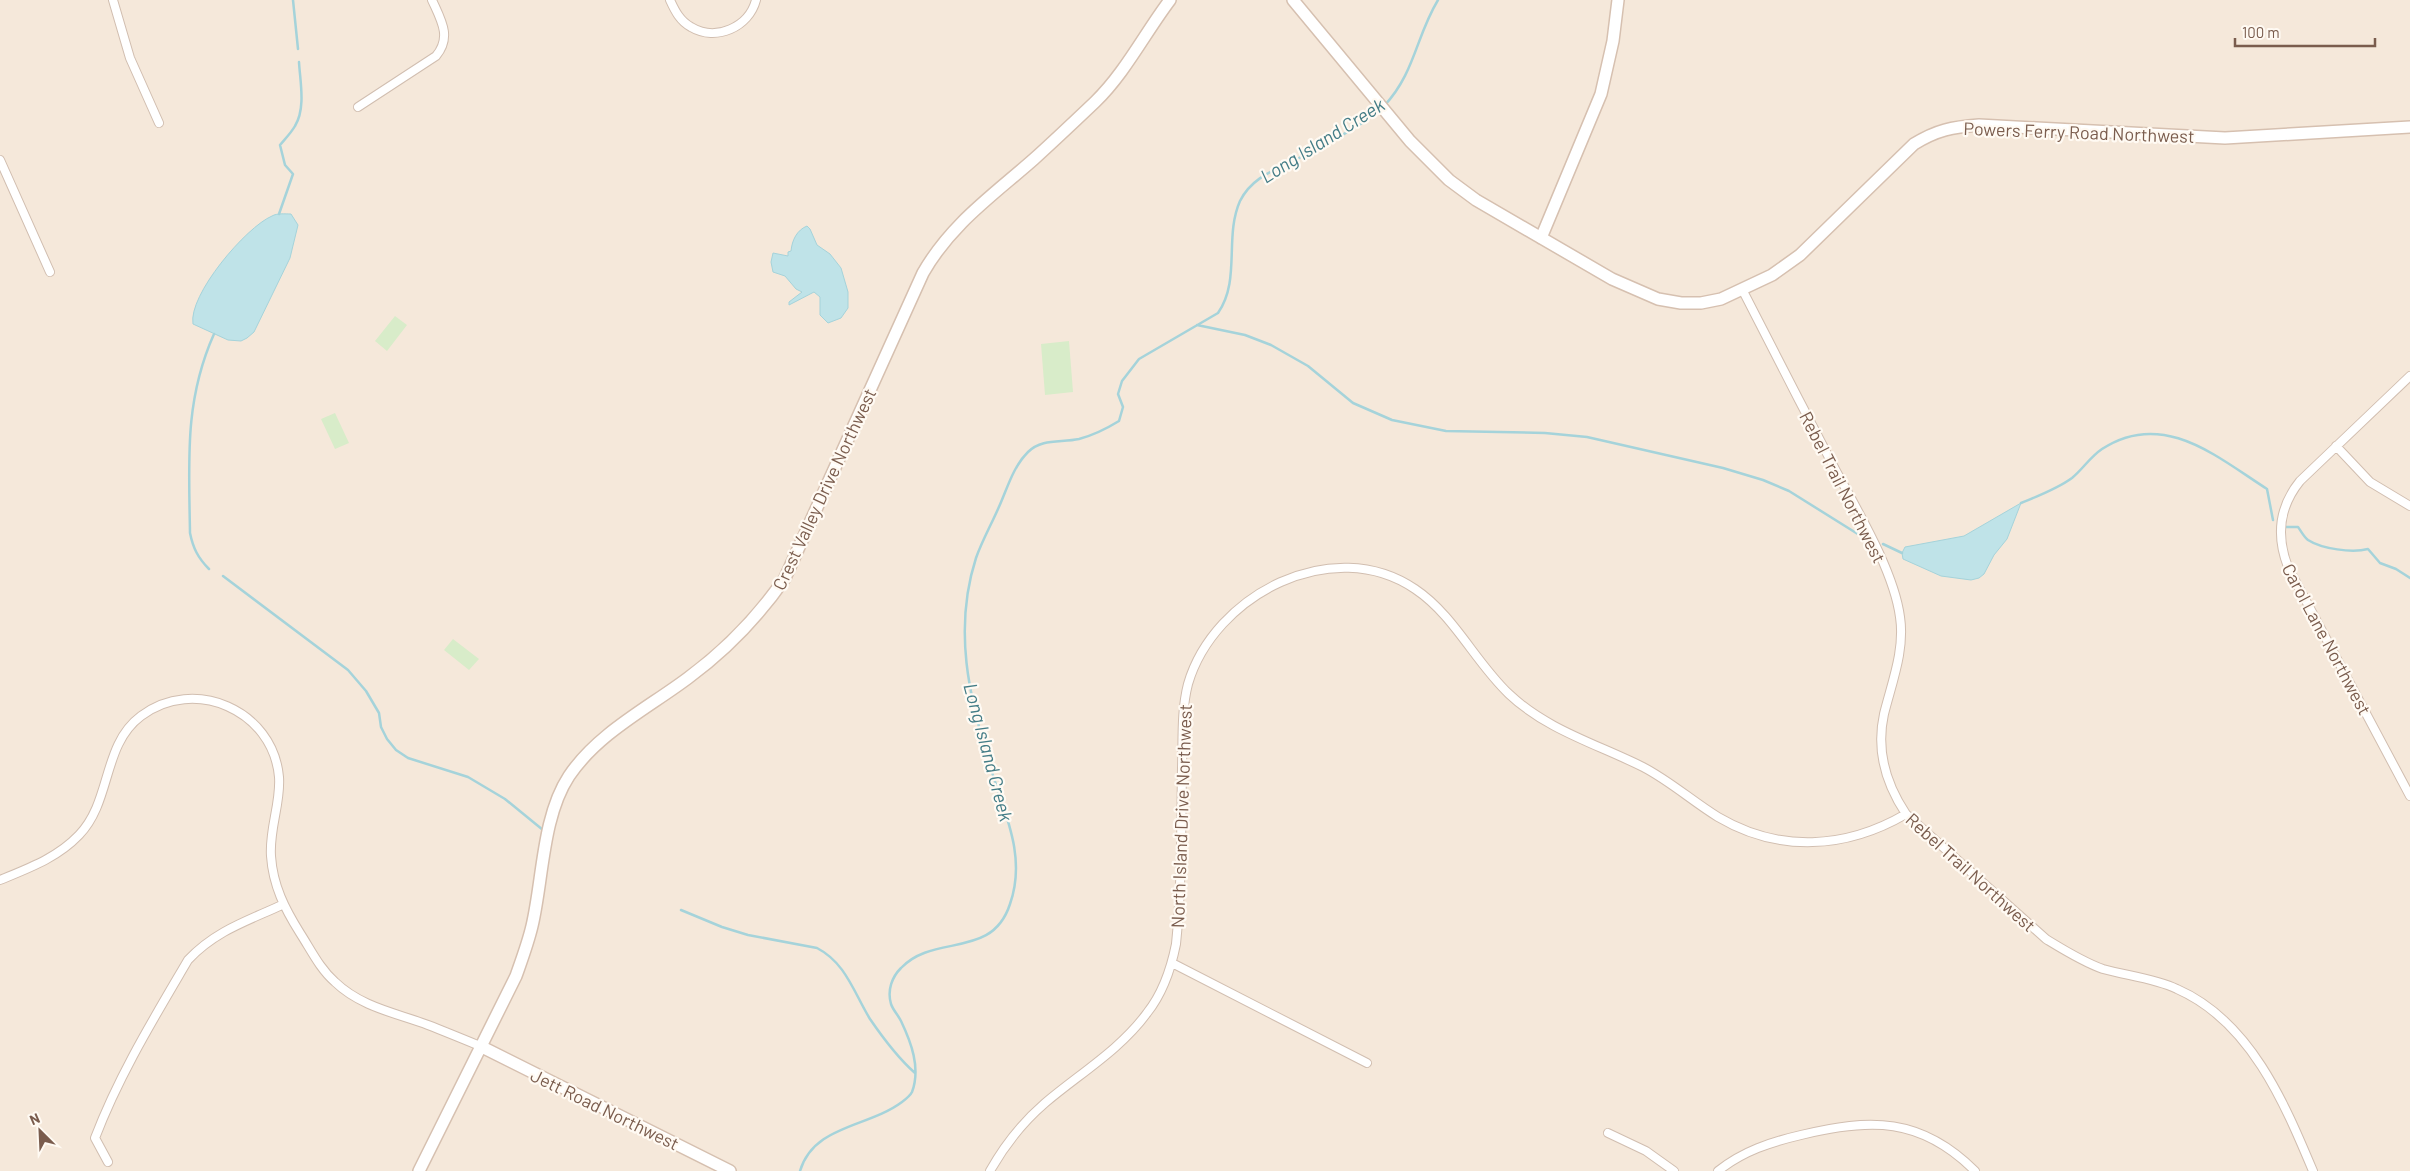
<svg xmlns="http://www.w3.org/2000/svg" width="2410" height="1171" viewBox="0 0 2410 1171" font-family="Barlow,sans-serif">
<rect width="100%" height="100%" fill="#fdf6ec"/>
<path fill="#f5e8da" d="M0 0H2410V1171H0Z"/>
<path fill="#d8ecc9" d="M395 316 407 325 387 351 375 341Z
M1069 341 1073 392 1045 395 1041 344Z
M335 413 349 443 335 449 321 419Z
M453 639 479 659 469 670 444 650Z"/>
<path fill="#bfe3e8" stroke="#a5d3da" d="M291 214 298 225 290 258 254 332 247 338 241 341 228 340 193 324C188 295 246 227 272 216 277 213 285 214 291 214Z
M807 226 810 229 817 245 830 254 841 268 848 292V308L841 318 828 323 820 315V297L814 292 789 305V302L802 292 796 289 785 276 773 272 771 262 773 253 788 256V252L791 251C792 240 797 230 807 226Z
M2021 503 2007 539 1994 555 1984 574 1979 578 1971 580 1941 576 1903 559 1902 553 1905 547 1964 536Z"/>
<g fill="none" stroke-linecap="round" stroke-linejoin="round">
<path stroke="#a5d3da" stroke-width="2.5" d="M293 0 298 49
M1384 106C1415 73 1416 36 1438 0
M279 214 293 174 285 165 280 145C285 139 291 133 295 126 306 108 300 81 299 62
M1197 325 1245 335 1271 345 1308 366 1353 403 1392 420 1446 431 1545 433 1587 437 1723 468 1763 480 1789 491 1861 536
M2021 503C2038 496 2057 489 2072 478 2083 469 2090 457 2102 449 2163 409 2217 457 2267 489L2273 520
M2286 527H2298C2301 531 2304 537 2308 540 2322 549 2352 553 2368 549L2380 563 2396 569 2410 578
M1883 544 1902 553
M209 569C198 558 193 548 190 533 189 462 184 401 214 334
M223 576 348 670 366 691 379 713 381 727 387 739 396 750 408 758 468 777 505 799 543 830
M681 910 722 927 748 935 817 948C846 963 854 993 870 1019 883 1038 898 1058 915 1073
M800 1171C814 1125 867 1128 902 1102 906 1099 910 1096 912 1092 921 1068 911 1042 901 1021 898 1015 893 1010 891 1004 887 990 892 977 901 968 934 933 992 960 1010 904 1027 856 1004 812 990 766 969 697 953 629 976 558 982 541 991 525 998 509 1007 490 1012 468 1028 452 1042 438 1061 443 1079 439 1094 435 1106 429 1119 421L1123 407 1118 394 1122 381 1139 359 1218 313C1241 280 1224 237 1240 201 1252 177 1275 170 1297 159 1321 147 1361 126 1380 110"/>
<g stroke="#d1beb0" stroke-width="10">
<path id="street" d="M113 0 130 58 159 123
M670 0C675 11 680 21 691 27 716 42 749 27 756 0
M358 107 436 56C452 37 441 20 432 0
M0 160 50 272
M1743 291C1773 350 1804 410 1835 469 1857 510 1894 571 1900 617 1905 650 1892 682 1884 714 1876 750 1886 784 1906 814L2046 939C2064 950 2083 962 2103 969 2128 976 2154 978 2177 989 2250 1021 2284 1102 2313 1171
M2410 376 2300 481C2279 507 2276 536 2288 567L2410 796
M2336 446 2370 482 2410 506
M0 880C29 868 57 858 79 835 112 801 102 745 141 716 194 676 273 710 279 777 281 803 269 829 271 856 273 886 285 909 300 933 311 950 320 969 335 982 361 1007 396 1013 428 1025 446 1032 463 1039 480 1046
M1172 963 1367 1063
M1608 1133 1646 1151 1674 1171
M108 1162 95 1138C119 1075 154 1018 188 960 215 931 247 921 282 905
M990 1171C1004 1146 1023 1122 1045 1103 1079 1074 1120 1050 1147 1013 1163 993 1171 969 1176 944 1182 886 1181 827 1182 768 1183 741 1181 711 1188 684 1214 595 1333 533 1415 589 1454 615 1475 662 1509 694 1547 730 1597 744 1643 767 1670 781 1692 801 1718 817 1779 853 1846 849 1906 814
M1718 1171C1743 1151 1771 1142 1801 1135 1870 1118 1921 1117 1975 1171"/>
</g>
<g stroke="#d6c0b0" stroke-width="14">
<path id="secondary" d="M1293 0 1410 141 1449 180 1476 200 1612 279 1658 299 1681 303H1701L1721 299 1772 275 1800 255 1914 144C1937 130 1952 127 1979 125L2225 138 2410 127
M1541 238 1601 94 1613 41 1618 0
M480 1046 730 1171
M419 1171 516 976C522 959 528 943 532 926 543 880 542 817 569 776 598 733 648 708 688 678 726 650 758 617 785 578L923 273C951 224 992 196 1034 159 1055 140 1075 121 1095 102 1125 73 1145 33 1170 0"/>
</g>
<use href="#street" stroke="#fff" stroke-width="8"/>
<use href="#secondary" stroke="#fff" stroke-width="11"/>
</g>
<g text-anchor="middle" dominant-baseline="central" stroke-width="4.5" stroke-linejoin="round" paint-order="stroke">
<g font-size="18" fill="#7a5c4d" stroke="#fffaf3">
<text transform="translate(2079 132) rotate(2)">Powers Ferry Road Northwest</text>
<text transform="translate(1843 487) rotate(63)">Rebel Trail Northwest</text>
<text transform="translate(824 489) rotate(-65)">Crest Valley Drive Northwest</text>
<text transform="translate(2327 639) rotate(62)">Carol Lane Northwest</text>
<text transform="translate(1181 816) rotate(-88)">North Island Drive Northwest</text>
<text transform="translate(1971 872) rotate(42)">Rebel Trail Northwest</text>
<text transform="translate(605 1109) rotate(26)">Jett Road Northwest</text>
</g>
<g font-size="19" font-style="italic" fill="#437c86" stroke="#fffaf3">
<text transform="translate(1322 140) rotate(-32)">Long Island Creek</text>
<text transform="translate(989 752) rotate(75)">Long Island Creek</text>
</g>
</g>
<g transform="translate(40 1131) rotate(336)" stroke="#fffaf3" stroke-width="4" paint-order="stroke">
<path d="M0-4L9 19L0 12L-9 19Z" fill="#7a5c4d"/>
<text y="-8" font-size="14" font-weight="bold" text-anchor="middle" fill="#7a5c4d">N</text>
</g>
<path d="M2235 38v8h140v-8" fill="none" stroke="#7a5c4d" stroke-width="2.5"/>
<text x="2242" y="38" font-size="15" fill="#7a5c4d" stroke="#fffaf3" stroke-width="4" paint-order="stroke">100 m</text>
</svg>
